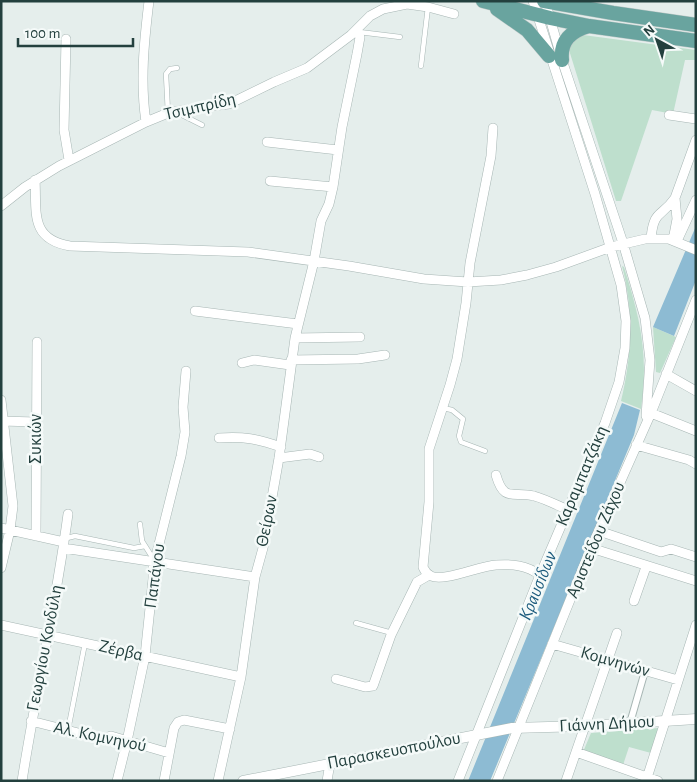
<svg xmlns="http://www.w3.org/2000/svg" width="697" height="782" viewBox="0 0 697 782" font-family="'Alegreya Sans',sans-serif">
<rect width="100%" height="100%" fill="#e5eeec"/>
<path fill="#bedfcd" d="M583 35 696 50V60H685L673 114 652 110 621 201H616L569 50 573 40Z
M622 266 624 267C640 318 649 355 641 409L621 401C632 355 634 312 622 266Z
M653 327 676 337 660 373 656 372Z
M659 728 651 753 629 747 623 765 583 752 591 733Z"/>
<path fill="#8dbbd3" d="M696 226V280L674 336 653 327Z
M622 403 640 410 634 435 490 781H468Z"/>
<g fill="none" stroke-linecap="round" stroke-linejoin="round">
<g stroke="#a7b6b4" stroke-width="5.5">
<path id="service" d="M359 32 400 37
M421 66 428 7
M168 113 166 74 170 69 177 68
M178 113 202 125
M443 408 452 410 463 419 459 436 461 442 485 451
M140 524 142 541 154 560
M65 541 67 538 75 536 134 548 145 546
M356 623 392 633
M68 730 85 643"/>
</g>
<g stroke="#a7b6b4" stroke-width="8">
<path id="pedestrian" d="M630 723 645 671"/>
</g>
<g stroke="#a7b6b4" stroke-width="10">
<path id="minor" d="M545 1 562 60 623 243 645 318 650 360 646 416
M66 39 64 130 69 160
M669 115 696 119
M146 122C140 82 144 42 149 1
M493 128 491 156 470 263 466 303 457 359 450 385 429 449V502L423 567C425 571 426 574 431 576 444 582 479 566 496 565 512 564 526 565 540 575
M267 142 338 150
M35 180C37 211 29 239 70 246L248 252 349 266 424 279 468 282 501 280 527 275 556 267 611 247 645 239H669L696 250
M270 181 333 187
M1 206 25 187 59 166 146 122 168 113 196 108 229 104 274 82 307 68 351 35 370 16 383 9 407 4 428 7 454 14
M651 238C654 209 661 218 675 198L696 140
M673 240 677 219 675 198
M677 241 696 200
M195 311 298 324
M295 338 360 337
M291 360 358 359 385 355
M242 363 254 360 290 365
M666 374 696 391
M1 400 13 506 10 530 1 568
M651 413 696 431
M1 421 36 422
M219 438C244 436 257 439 281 447
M636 445 689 460 696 464
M279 458 310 454 319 457
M496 475C504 503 513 491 534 496 545 499 557 505 568 510
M1 528 64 542
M599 531 661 552 671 549 696 557
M36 536 37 342
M63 548 255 577
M591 548 696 581
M634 601 646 567
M1 625 241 677
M552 644 678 680
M336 679 365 687 373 686 391 635 417 582 429 575
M31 721 102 739 111 736 169 753
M576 752 658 781
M22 781C36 692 56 604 68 514
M117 781 127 741 145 656 153 579V568L181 456 185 432 183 407 186 371
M164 781 174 728 178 722 184 720 230 729
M218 781 241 677 255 577 263 548 279 458 295 338 314 261 321 221 329 204 333 187 342 127 357 54 360 37 357 29
M327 781 330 763
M458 781 540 575 605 423 619 382 625 348 626 321 621 285 595 194 533 1
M497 781 591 548 651 413 696 300
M566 781 617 633
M646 781 696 625"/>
</g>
<g stroke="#a7b6b4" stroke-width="11">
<path id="tertiary" d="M243 781 512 728 585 726 696 719"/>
</g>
<g stroke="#c1cac9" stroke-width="15">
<path id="primary" d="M483 1 550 18 589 26 696 41
M544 1 613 13 696 25
M497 9 527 30 549 56
M562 60C560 41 571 31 589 26"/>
</g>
<use href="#service" stroke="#fff" stroke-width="4.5"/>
<use href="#pedestrian" stroke="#fff" stroke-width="6"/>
<use href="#minor" stroke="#fff" stroke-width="9"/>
<use href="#tertiary" stroke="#fff" stroke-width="10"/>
<use href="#primary" stroke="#69a49f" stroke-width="14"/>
</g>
<g text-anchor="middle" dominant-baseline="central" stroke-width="5" stroke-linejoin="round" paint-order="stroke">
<g font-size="18" fill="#23403e" stroke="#f5faf9">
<text transform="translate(200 107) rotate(-13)">Τσιμπρίδη</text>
<text transform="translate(36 439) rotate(-90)">Συκιών</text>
<text transform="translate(582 476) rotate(-67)">Καραμπατζάκη</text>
<text transform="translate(267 521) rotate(-79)">Θείρων</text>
<text transform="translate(596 540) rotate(-67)">Αριστείδου Ζάχου</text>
<text transform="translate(155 576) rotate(-82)">Παπάγου</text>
<text transform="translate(45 648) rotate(-79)">Γεωργίου Κονδύλη</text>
<text transform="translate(121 651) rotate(13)">Ζέρβα</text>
<text transform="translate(615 662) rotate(16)">Κομνηνών</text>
<text transform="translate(607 724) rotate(-3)">Γιάννη Δήμου</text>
<text transform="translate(100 737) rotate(12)">Αλ. Κομνηνού</text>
<text transform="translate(394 751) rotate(-11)">Παρασκευοπούλου</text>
</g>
<g font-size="19" font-style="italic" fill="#1c5b7d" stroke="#f5faf9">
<text transform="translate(538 586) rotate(-68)">Κραυσίδων</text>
</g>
</g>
<rect width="697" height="782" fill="none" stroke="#23403e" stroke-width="5"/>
<g transform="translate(657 40) rotate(320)" stroke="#f5faf9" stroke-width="4" paint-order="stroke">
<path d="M0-4L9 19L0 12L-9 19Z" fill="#23403e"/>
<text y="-8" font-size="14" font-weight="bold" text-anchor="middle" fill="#23403e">N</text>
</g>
<path d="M18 38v8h115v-8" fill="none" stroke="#23403e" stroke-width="2.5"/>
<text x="25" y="38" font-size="15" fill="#23403e" stroke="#f5faf9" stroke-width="4" paint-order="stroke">100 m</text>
</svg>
